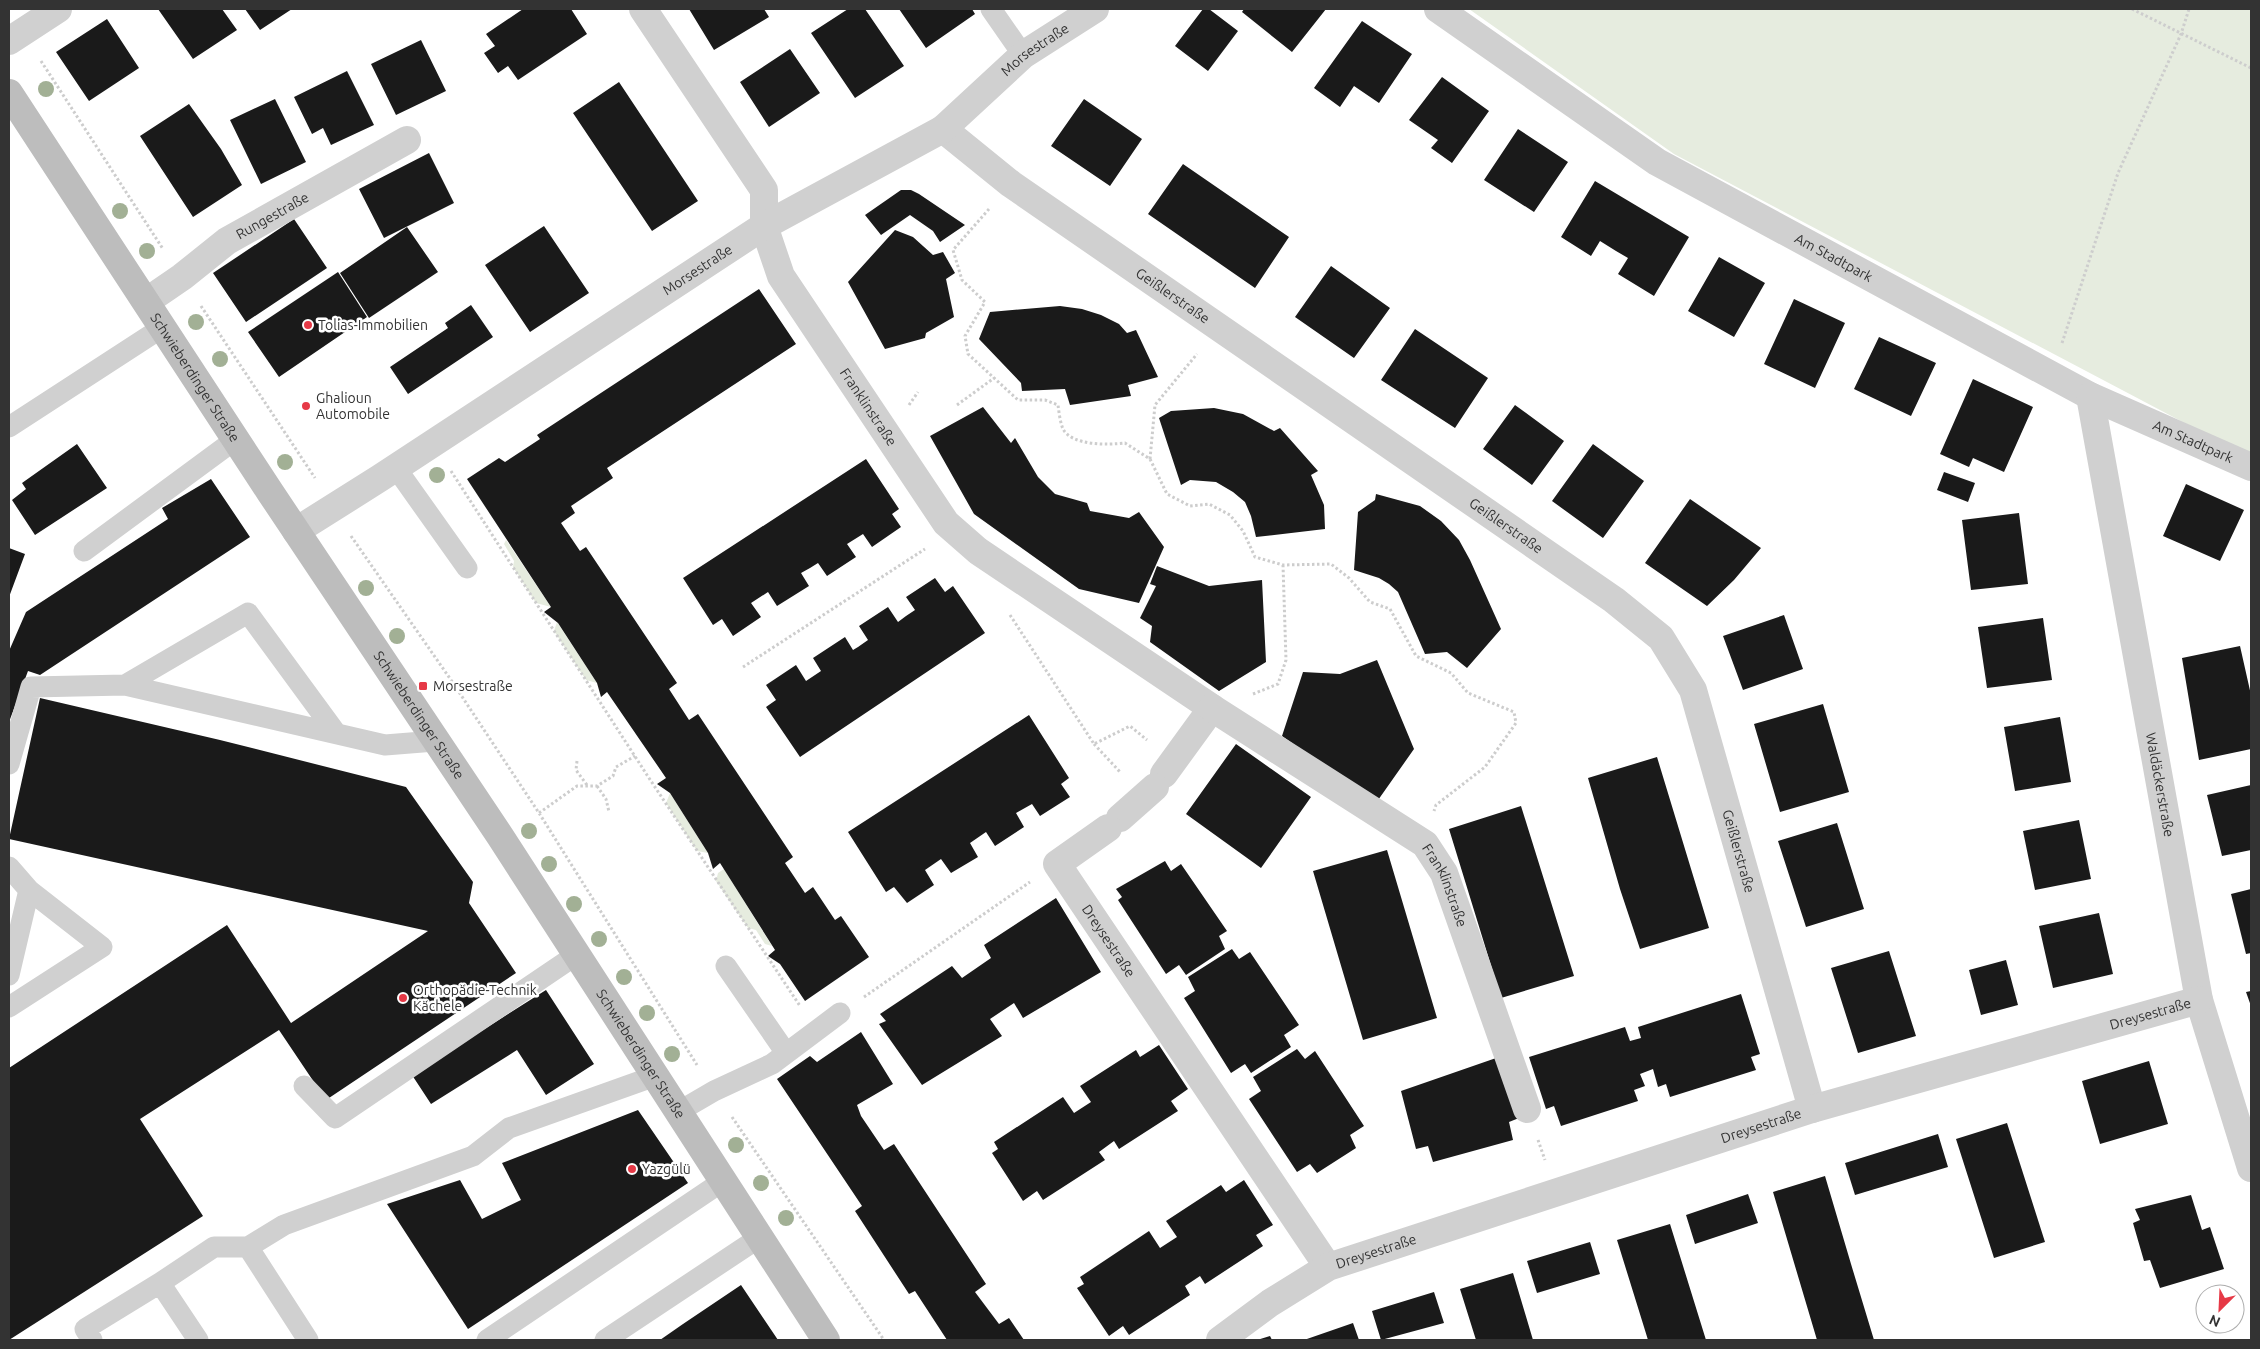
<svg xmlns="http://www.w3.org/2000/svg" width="2260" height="1349" viewBox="0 0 2260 1349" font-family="Ubuntu,sans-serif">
<rect width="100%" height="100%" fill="#fff"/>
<path fill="#e6ecdf" d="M1469 9H2251V458L1674 154Z
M506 540 551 607 536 603 513 567 514 561 504 544Z
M557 622 597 683 586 680 554 631Z
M670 793 708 853 697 851 666 803Z
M724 869 772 946 765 944 756 930 748 928 716 881 718 873Z"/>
<path fill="#1a1a1a" d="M158 9H222L237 30 193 59Z
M245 9H292L260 30Z
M523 9H571L587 34 518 80 508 66 498 73 484 53 495 46 486 34Z
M689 9H764L769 17 714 50Z
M848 9H865L904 66 855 98 811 33Z
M899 9H972L975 14 926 48Z
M1203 9H1209L1238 31 1208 71 1175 46Z
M1244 9H1326L1292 52 1242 12Z
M107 19 139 68 89 101 56 52Z
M1362 21 1412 54 1379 103 1354 86 1340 107 1314 88Z
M421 40 446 91 396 115 371 64Z
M790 49 820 93 769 127 740 82Z
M347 71 374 125 331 145 323 128 312 134 294 97Z
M1442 77 1489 111 1452 163 1431 148 1438 140 1409 120Z
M619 82 698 201 652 231 573 113Z
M275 99 306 162 261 184 230 120Z
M1084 99 1142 139 1110 186 1051 146Z
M189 104 221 149 242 185 193 217 140 136Z
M1518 129 1568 162 1534 212 1484 180Z
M429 153 454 203 384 238 359 189Z
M1183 164 1289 237 1255 288 1148 214Z
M1595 181 1689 237 1654 296 1618 274 1628 258 1616 251 1600 241 1591 256 1561 237Z
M901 190H911L919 194 965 225 940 242 933 231 910 215 881 235 865 215Z
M294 219 327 268 246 322 213 273Z
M544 226 589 293 530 332 485 265Z
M407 227 438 272 369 318 340 273Z
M895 230 913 237 933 255 943 252 955 273 946 279 954 317 926 333 925 338 885 349 848 282Z
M1719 257 1765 283 1734 337 1688 311Z
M1331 266 1390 308 1354 358 1295 317Z
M338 272 367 317 279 377 248 332Z
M759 289 796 344 607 468 613 478 571 506 575 513 561 523 580 551 586 547 677 683 669 689 689 720 698 714 793 857 785 863 805 893 813 887 835 920 841 916 869 957 805 1001 780 964 768 956 775 950 720 863 713 869 708 853 670 793 657 784 666 778 607 692 601 697 597 683 558 623 544 612 551 607 467 479 499 458 505 462 540 439 537 435Z
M1794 299 1845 323 1815 388 1764 364Z
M471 305 493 337 408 394 390 367 448 328 445 323Z
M1060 306 1082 309 1101 315 1119 324 1127 333 1136 330 1158 377 1128 385 1131 396 1070 405 1065 389 1022 391 1021 383 979 339 990 312Z
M1415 329 1488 378 1455 428 1381 380Z
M1879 337 1936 363 1911 416 1854 389Z
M1973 379 2033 407 2004 472 1973 458 1969 467 1940 454Z
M1515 405 1564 441 1532 485 1483 449Z
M983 407 1011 443 1015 438 1038 477 1055 494 1087 503 1090 511 1129 518 1139 512 1164 547 1139 603 1079 589 974 514 930 436Z
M1214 408 1243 414 1274 431 1280 428 1318 471 1311 475 1324 505 1325 529 1256 537 1251 516 1245 502 1233 492 1216 482 1190 480 1181 485 1159 418 1171 411Z
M77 444 107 488 35 535 12 500 26 489 22 483Z
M1593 444 1644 481 1603 538 1552 501Z
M866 459 899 509 892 514 901 527 872 547 863 534 847 544 856 557 827 576 818 563 810 568 801 573 809 586 777 606 768 592 751 603 761 617 733 636 722 619 713 625 683 578Z
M1944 472 1975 483 1968 502 1937 490Z
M211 479 250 537 40 675 28 671 9 722V651L26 612 168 519 162 508Z
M2186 484 2244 510 2220 561 2163 536Z
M1376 494 1420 506 1441 521 1459 540 1470 560 1501 629 1467 668 1447 652 1425 654 1398 592 1389 584 1379 578 1354 570 1358 512 1375 500Z
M1690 499 1761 548 1734 580 1707 606 1645 563Z
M2019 513 2028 584 1971 590 1962 520Z
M9 548 25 554 9 597Z
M1157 566 1209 586 1262 580 1266 662 1219 691 1150 642 1152 626 1140 618 1156 586 1150 584Z
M935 578 945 592 953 586 985 633 800 757 766 707 776 700 766 685 796 665 806 681 821 671 813 658 845 637 853 650 858 647 868 640 859 626 888 607 898 622 906 616 915 610 906 597Z
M1784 615 1803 669 1743 690 1723 636Z
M2043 618 2052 680 1987 688 1978 627Z
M2240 646 2251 695V749L2199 760 2182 658Z
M1377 660 1414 749 1376 803 1282 736 1303 672 1340 674Z
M40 698 220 740 406 787 473 882 469 903 516 973 326 1100 279 1030 140 1119 203 1216 9 1340V1068L227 925 291 1023 428 931 9 839Z
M1823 704 1849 792 1780 812 1754 724Z
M1029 715 1069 778 1061 784 1070 797 1040 816 1032 804 1016 813 1024 827 995 846 986 832 970 843 978 857 951 873 941 859 925 870 934 885 907 903 894 887 886 892 848 832Z
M2060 717 2071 782 2015 791 2004 727Z
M1236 744 1311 797 1261 868 1186 814Z
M1657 757 1709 928 1640 949 1620 889 1588 778Z
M2251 785V850L2222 856 2207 795Z
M1521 806 1574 976 1501 998 1449 829Z
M2079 820 2091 879 2035 890 2023 831Z
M1837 823 1864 909 1806 927 1778 841Z
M1387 850 1437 1018 1363 1040 1313 871Z
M1165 861 1171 871 1181 864 1227 931 1219 936 1225 949 1186 975 1179 965 1166 974 1118 900 1122 897 1116 889Z
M2251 889V953L2246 954 2231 894Z
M1056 898 1101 972 1023 1018 1014 1003 990 1019 1002 1036 922 1085 879 1024 886 1021 880 1014 952 966 962 978 991 958 984 945Z
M2099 913 2113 974 2053 988 2039 926Z
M1232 949 1239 959 1250 952 1299 1025 1284 1035 1291 1047 1251 1073 1245 1064 1231 1073 1184 998 1195 991 1188 977Z
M1889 951 1916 1036 1858 1053 1831 968Z
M2006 960 2018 1005 1981 1015 1969 970Z
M546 990 594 1064 546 1095 517 1050 431 1104 412 1075Z
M2251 991V1006L2246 992Z
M1741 994 1760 1054 1751 1057 1756 1070 1670 1097 1666 1084 1658 1087 1653 1069 1640 1074 1645 1086 1634 1090 1638 1101 1561 1126 1554 1106 1546 1109 1529 1057 1625 1027 1630 1041 1641 1038 1638 1027Z
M861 1032 893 1084 857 1105 861 1116 884 1150 894 1144 986 1284 975 1292 999 1324 1009 1318 1024 1340H947L915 1291 909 1294 855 1211 862 1206 777 1079 810 1056 817 1062Z
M1159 1045 1188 1089 1171 1101 1178 1111 1119 1149 1114 1141 1099 1152 1105 1160 1043 1200 1037 1191 1023 1201 992 1153 998 1149 994 1142 1063 1097 1074 1113 1091 1102 1080 1086 1136 1050 1140 1057Z
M1297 1049 1305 1059 1315 1051 1364 1126 1350 1135 1356 1148 1317 1173 1310 1164 1297 1172 1249 1099 1261 1091 1253 1077Z
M1499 1057 1519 1118 1509 1122 1513 1140 1433 1162 1428 1146 1416 1149 1401 1091Z
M2149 1061 2168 1124 2100 1144 2082 1081Z
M638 1110 688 1183 468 1329 387 1204 460 1180 482 1219 521 1200 502 1163Z
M2007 1123 2045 1242 1994 1258 1956 1139Z
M1938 1134 1948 1167 1855 1195 1845 1163Z
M1825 1176 1851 1264 1874 1340H1817L1773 1192Z
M1244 1180 1273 1225 1256 1235 1263 1246 1205 1284 1200 1276 1185 1286 1190 1295 1129 1335 1123 1326 1109 1336 1077 1288 1084 1284 1080 1277 1149 1231 1160 1248 1177 1237 1166 1221 1221 1185 1226 1192Z
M1748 1194 1758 1223 1695 1244 1686 1215Z
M2191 1195 2202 1230 2210 1227 2224 1269 2160 1288 2150 1260 2144 1261 2133 1223 2140 1220 2135 1209Z
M1670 1224 1706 1340H1648L1644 1327 1617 1240Z
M1590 1242 1600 1274 1537 1293 1527 1261Z
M1513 1273 1533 1340H1476L1460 1289Z
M741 1285 778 1340H660L683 1324Z
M1434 1292 1444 1323 1381 1340 1372 1311Z
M1353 1323 1359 1340H1304Z
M1270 1336 1272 1340H1257Z"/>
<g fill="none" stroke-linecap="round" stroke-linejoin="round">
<path stroke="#cdcdcd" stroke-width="3" stroke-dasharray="2.5 2.5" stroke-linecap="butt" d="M2132 9 2251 68
M41 61 163 249
M989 209 953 250 962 280 985 302 965 336 968 354 1018 400H1045L1058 405C1059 412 1060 422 1063 429 1072 446 1109 445 1125 443L1150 459 1167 494 1190 506 1209 504 1230 515 1243 531 1255 557 1283 565 1331 564 1349 578 1370 602 1390 609 1416 656 1451 673 1468 693 1514 712 1516 723 1485 767 1436 805 1434 811
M201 306 315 478
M2062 343 2118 173 2181 34 2189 9
M909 405 918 392
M957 405 994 378
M1150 459 1155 405 1197 354
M451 471 647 775 800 1006
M351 536 451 680 539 813 697 1065
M1010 615 1094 744 1130 726 1147 740
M743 667 925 549
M1253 694 1278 684 1286 660 1283 565
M1094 744 1121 773
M577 761 576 770 587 785
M597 786 606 799 609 812
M539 813 577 786H597L613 776 616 767 635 756
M864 997 1030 882
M732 1117 884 1340
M1538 1140 1545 1160"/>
<path stroke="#d0d0d0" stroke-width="21" d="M991 9 1023 55
M9 427 163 327
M396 468 467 568
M84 551 236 439
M336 733 248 613 125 685 385 745 435 741
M9 764 31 687 125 685
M9 867 29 890 102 947 9 1007
M726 966 786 1053
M9 975 29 890
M304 1086 335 1118 576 955
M678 1112 714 1091 772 1064 840 1013
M248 1247 284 1225 473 1156 509 1128 655 1076
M92 1340 85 1329 160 1283
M198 1340 160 1283 214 1247H248L308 1340
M487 1340 723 1181
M605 1340 760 1237"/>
<g stroke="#d0d0d0" stroke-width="28">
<path id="s1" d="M643 9 764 190V226L781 276 946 523 978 551 1212 708 1164 774"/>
<path id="s2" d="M1438 9 1657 162 2090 396 2251 467"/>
<path d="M9 41 58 9"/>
<path id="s3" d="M943 129 1011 184 1614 600 1661 638 1693 690 1812 1109"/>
<path id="s4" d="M147 301 182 277 227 241 407 140"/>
<path id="s5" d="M2090 396 2199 1000 2251 1168"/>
<path id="s6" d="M296 531 380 478 764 226 943 129 1023 55 1095 9"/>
<path id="s7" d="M1212 708 1425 844 1444 873 1527 1109"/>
<path d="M1120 818 1155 787"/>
<path id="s8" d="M1108 828 1057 864 1328 1267"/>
<path id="s9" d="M1220 1340 1270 1303 1328 1267 1812 1109 2199 1000"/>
</g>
<path stroke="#bdbdbd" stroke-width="28" id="s10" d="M9 93 270 492 500 836 826 1340"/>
</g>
<g fill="#a2b095">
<circle cx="46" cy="89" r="8"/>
<circle cx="120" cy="211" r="8"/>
<circle cx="147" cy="251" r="8"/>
<circle cx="196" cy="322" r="8"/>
<circle cx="220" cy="359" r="8"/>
<circle cx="285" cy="462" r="8"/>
<circle cx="437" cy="475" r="8"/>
<circle cx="366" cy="588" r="8"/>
<circle cx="397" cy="636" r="8"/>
<circle cx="529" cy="831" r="8"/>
<circle cx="549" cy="864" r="8"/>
<circle cx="574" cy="904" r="8"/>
<circle cx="599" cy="939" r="8"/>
<circle cx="624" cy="977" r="8"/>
<circle cx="647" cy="1013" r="8"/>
<circle cx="672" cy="1054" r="8"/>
<circle cx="736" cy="1145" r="8"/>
<circle cx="761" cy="1183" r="8"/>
<circle cx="786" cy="1218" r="8"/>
</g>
<g fill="#e63946" stroke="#fff" stroke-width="2">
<circle cx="308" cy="325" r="5"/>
<circle cx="306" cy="406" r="5"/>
<rect x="418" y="681" width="10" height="10" rx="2.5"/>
<circle cx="403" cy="998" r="5"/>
<circle cx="632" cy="1169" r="5"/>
</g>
<g text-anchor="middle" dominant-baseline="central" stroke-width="5" stroke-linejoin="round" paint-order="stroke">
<g font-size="14" fill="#333" stroke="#fff">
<text stroke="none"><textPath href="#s6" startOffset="884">Morsestraße</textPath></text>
<text stroke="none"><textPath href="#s4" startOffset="152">Rungestraße</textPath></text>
<text stroke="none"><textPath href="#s2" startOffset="468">Am Stadtpark</textPath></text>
<text stroke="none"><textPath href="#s6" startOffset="479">Morsestraße</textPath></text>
<text stroke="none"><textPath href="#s3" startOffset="284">Geißlerstraße</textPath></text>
<text stroke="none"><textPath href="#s10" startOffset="340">Schwieberdinger Straße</textPath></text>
<text stroke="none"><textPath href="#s1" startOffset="464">Franklinstraße</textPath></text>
<text stroke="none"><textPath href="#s2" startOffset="872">Am Stadtpark</textPath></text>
<text stroke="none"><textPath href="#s3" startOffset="689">Geißlerstraße</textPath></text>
<text stroke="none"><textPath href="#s10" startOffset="745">Schwieberdinger Straße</textPath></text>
<text stroke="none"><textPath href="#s5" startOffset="395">Waldäckerstraße</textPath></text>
<text stroke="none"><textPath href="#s3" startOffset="1109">Geißlerstraße</textPath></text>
<text stroke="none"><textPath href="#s7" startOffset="299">Franklinstraße</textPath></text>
<text stroke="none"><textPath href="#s8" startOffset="155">Dreysestraße</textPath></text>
<text stroke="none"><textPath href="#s9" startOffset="991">Dreysestraße</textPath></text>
<text stroke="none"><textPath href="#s10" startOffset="1150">Schwieberdinger Straße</textPath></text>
<text stroke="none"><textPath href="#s9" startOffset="586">Dreysestraße</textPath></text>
<text stroke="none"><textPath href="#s9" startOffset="181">Dreysestraße</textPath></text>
</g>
<g font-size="14" fill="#333" stroke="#fff" text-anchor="start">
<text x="318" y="325">Tolias-Immobilien</text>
<text x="316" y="398">Ghalioun<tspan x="316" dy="16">Automobile</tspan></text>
<text x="433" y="686">Morsestraße</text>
<text x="413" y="990">Orthopädie-Technik<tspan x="413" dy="16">Kächele</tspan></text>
<text x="642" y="1169">Yazgülü</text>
</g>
</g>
<rect width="2260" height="1349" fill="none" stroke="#333333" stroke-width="20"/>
<g transform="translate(2220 1309) rotate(204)"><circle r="24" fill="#ffffff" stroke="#adadad"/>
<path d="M0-4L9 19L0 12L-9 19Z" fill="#e63946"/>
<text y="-8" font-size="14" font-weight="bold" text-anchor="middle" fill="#333333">N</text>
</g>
</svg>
